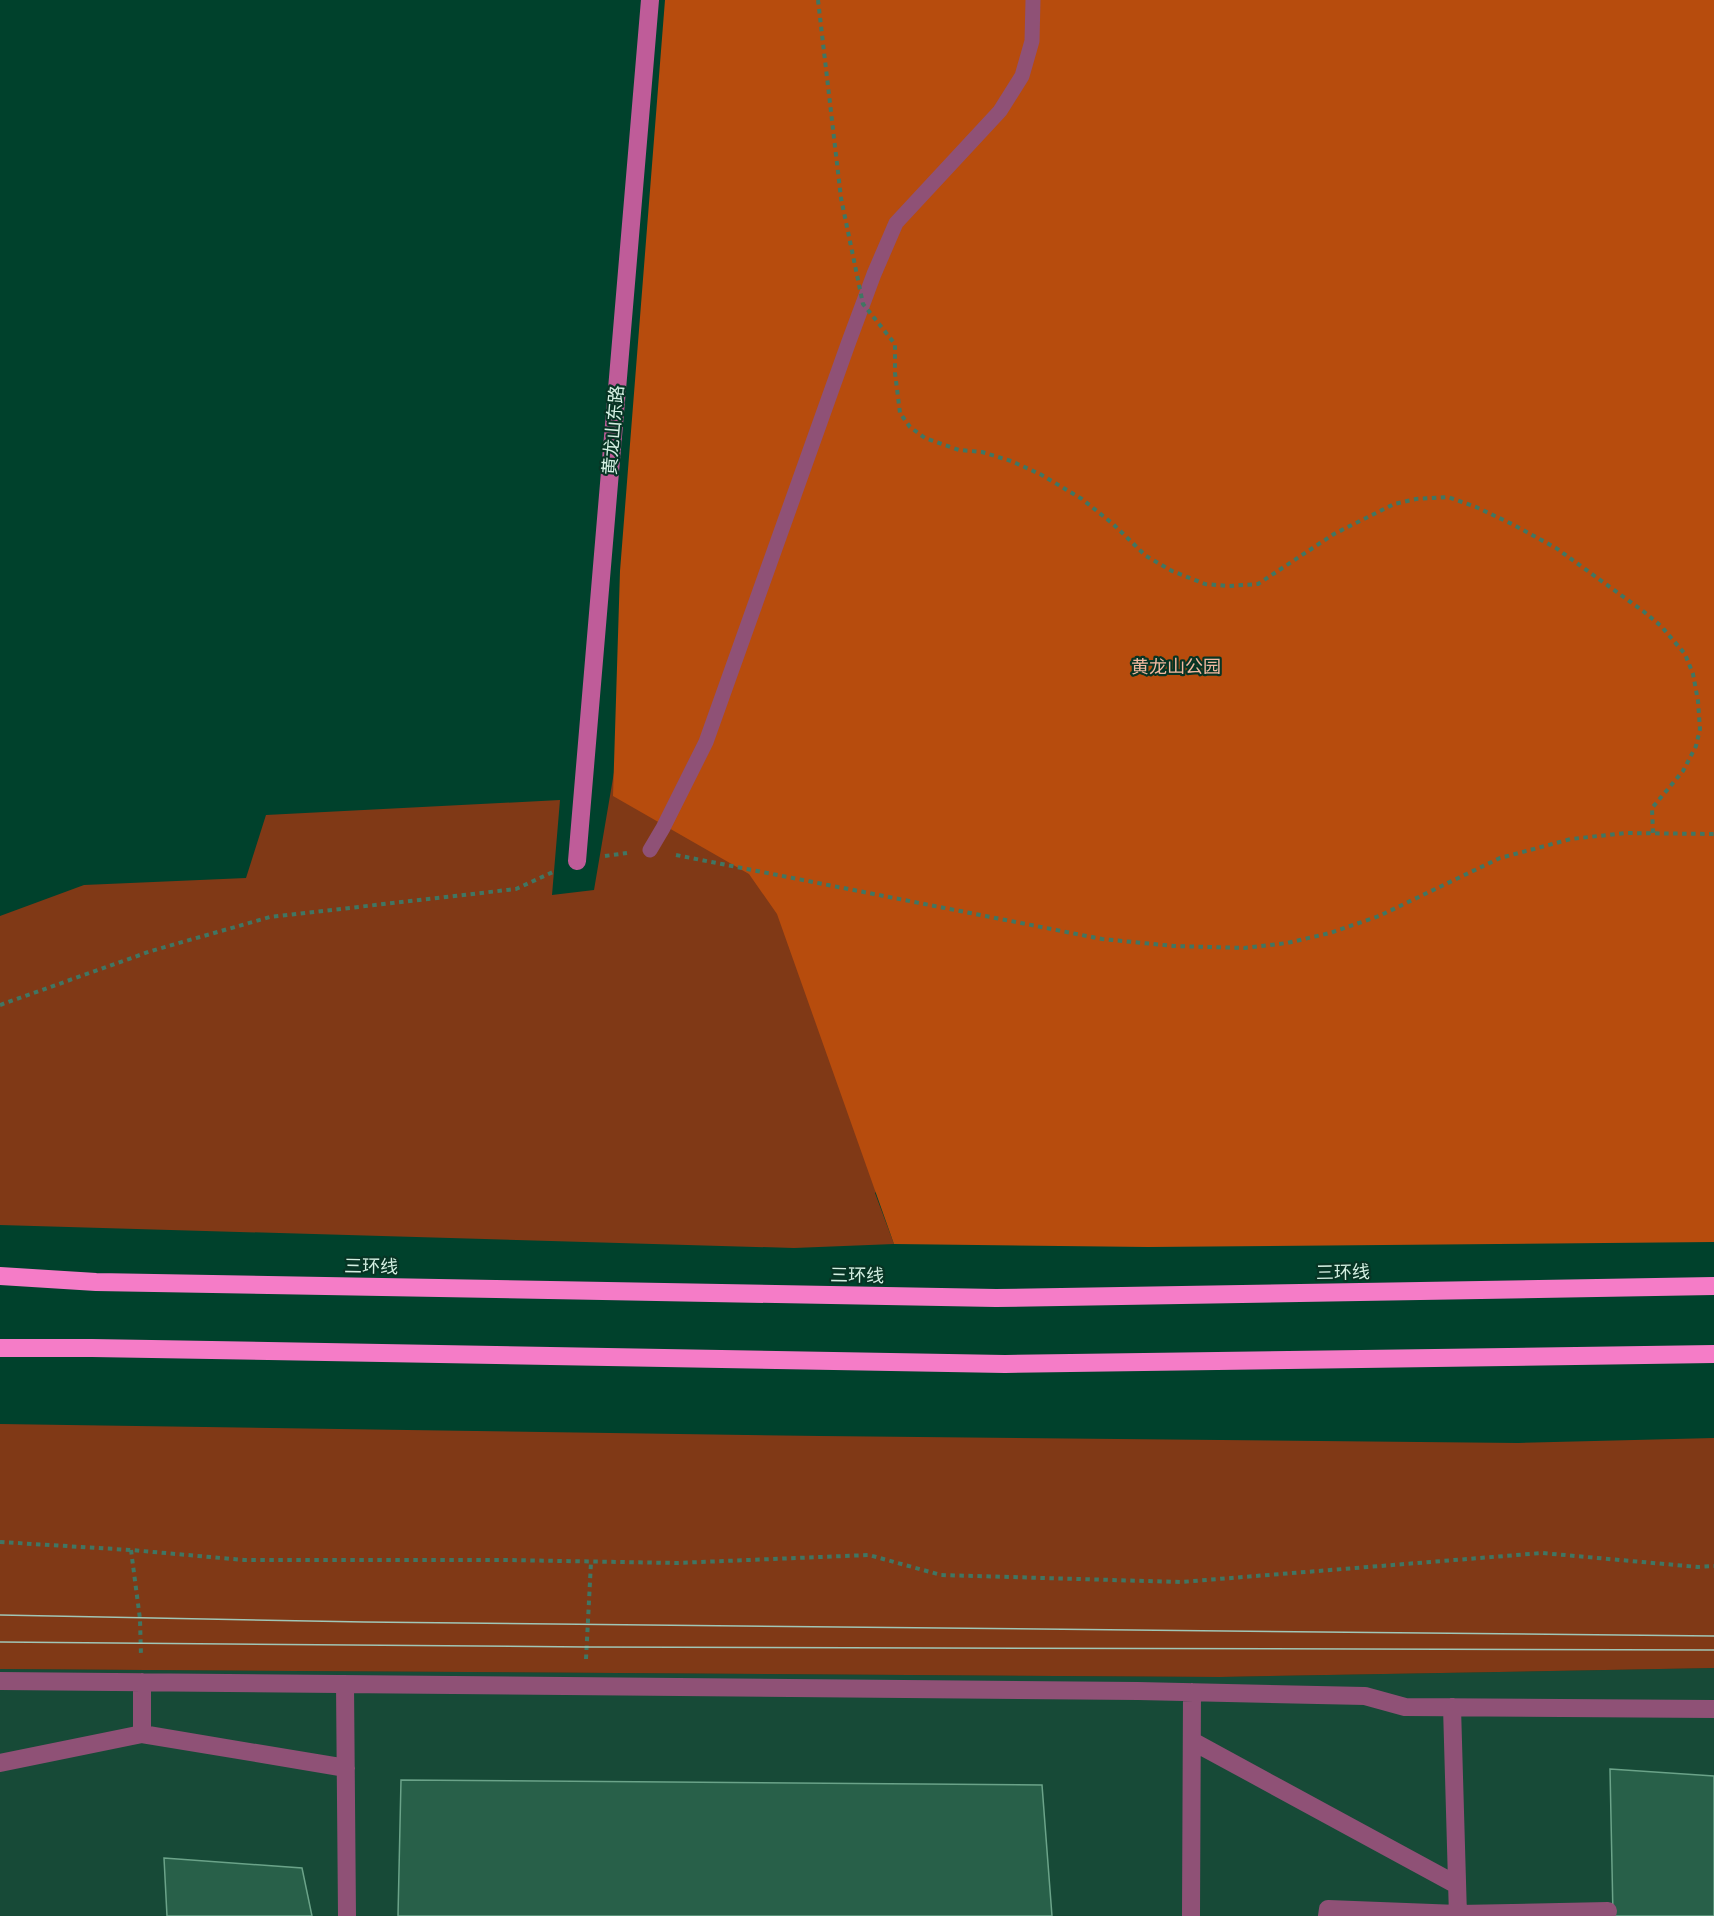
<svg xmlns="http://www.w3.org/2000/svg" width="1714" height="1916" viewBox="0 0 1714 1916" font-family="'PT Sans Narrow','Noto Sans SC',sans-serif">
<rect width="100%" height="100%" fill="#00412c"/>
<path fill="#174a37" d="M1714 1668V1916H0V1669L1220 1677Z"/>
<path fill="#803916" d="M1714 0 875 1193 894 1244 794 1248 0 1225V916L84 885 246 878 266 815 560 800 552 895 594 890 648 572Z
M0 1424 820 1436 1518 1443 1714 1438V1668L1220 1677 0 1669Z"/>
<path fill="#b74c0d" d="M665 0H1714V1242L1148 1247 894 1244 777 914 749 874 613 796 620 571Z"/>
<path fill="#286049" stroke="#6ba389" stroke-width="1.5" d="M1610 1769 1714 1776V1916H1613Z
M401 1780 1042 1785 1052 1916H398Z
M164 1858 302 1868 312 1916H167Z"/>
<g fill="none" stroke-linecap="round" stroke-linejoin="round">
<path stroke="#407663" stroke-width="4" stroke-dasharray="4.5 4.5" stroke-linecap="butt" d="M676 855 1102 939 1174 946 1244 948 1287 943 1330 933 1379 916 1500 858 1571 839 1625 833 1714 834
M605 856 627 853
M0 1005 151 951 270 917 516 889 555 871
M0 1542 131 1550 244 1560H506L677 1563 869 1555 941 1575 1181 1582 1542 1553 1698 1567 1714 1566
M131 1550 140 1619 141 1656
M586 1659 591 1562"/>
<path stroke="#8f5176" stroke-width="15" d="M650 850 663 828 706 742 848 344 874 274 896 223 1000 111 1022 76 1032 41 1033 0"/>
<path stroke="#8f5176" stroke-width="18" d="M0 1681 1138 1691 1365 1696 1405 1707 1714 1709
M142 1682V1734
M345 1684 347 1916
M1452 1707 1458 1916
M1192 1741 1457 1885
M0 1763 142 1734 346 1768
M1191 1916 1192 1692
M1327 1916 1328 1909 1458 1914 1608 1911"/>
<path stroke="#bf5c99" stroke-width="18" d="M577 861 650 0"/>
<path stroke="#f57cc7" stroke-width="18" d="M0 1276 96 1282 996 1298 1714 1286
M0 1348H92L1005 1364 1714 1354"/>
<path stroke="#a1c6b6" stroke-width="1.5" d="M0 1615 364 1622 1714 1636
M0 1642 586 1647 1714 1650"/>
<path stroke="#407663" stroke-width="4" stroke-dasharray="4.5 4.5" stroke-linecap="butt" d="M818 0 841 198 863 304 895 344V373L900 413 910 427 925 438 959 450 982 452 1011 461 1040 474 1082 499 1113 524 1146 556 1172 571 1205 584 1229 586 1258 584 1334 534 1394 504 1416 499 1448 497 1476 507 1512 524 1556 548 1643 611 1661 626 1685 654 1693 674 1698 701 1700 729 1696 746 1683 771 1652 808 1653 833"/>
</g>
<g text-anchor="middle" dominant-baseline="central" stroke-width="4.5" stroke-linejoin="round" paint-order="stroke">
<g font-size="18" fill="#d4f0e2" stroke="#073424">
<text transform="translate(613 430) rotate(-85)">黄龙山东路</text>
<text transform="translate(371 1266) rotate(1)">三环线</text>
<text transform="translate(1343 1272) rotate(-1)">三环线</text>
<text transform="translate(857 1275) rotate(1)">三环线</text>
</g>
<g font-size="18" fill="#f1b9a1" stroke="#073424">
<text x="1176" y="666">黄龙山公园</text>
</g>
</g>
</svg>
